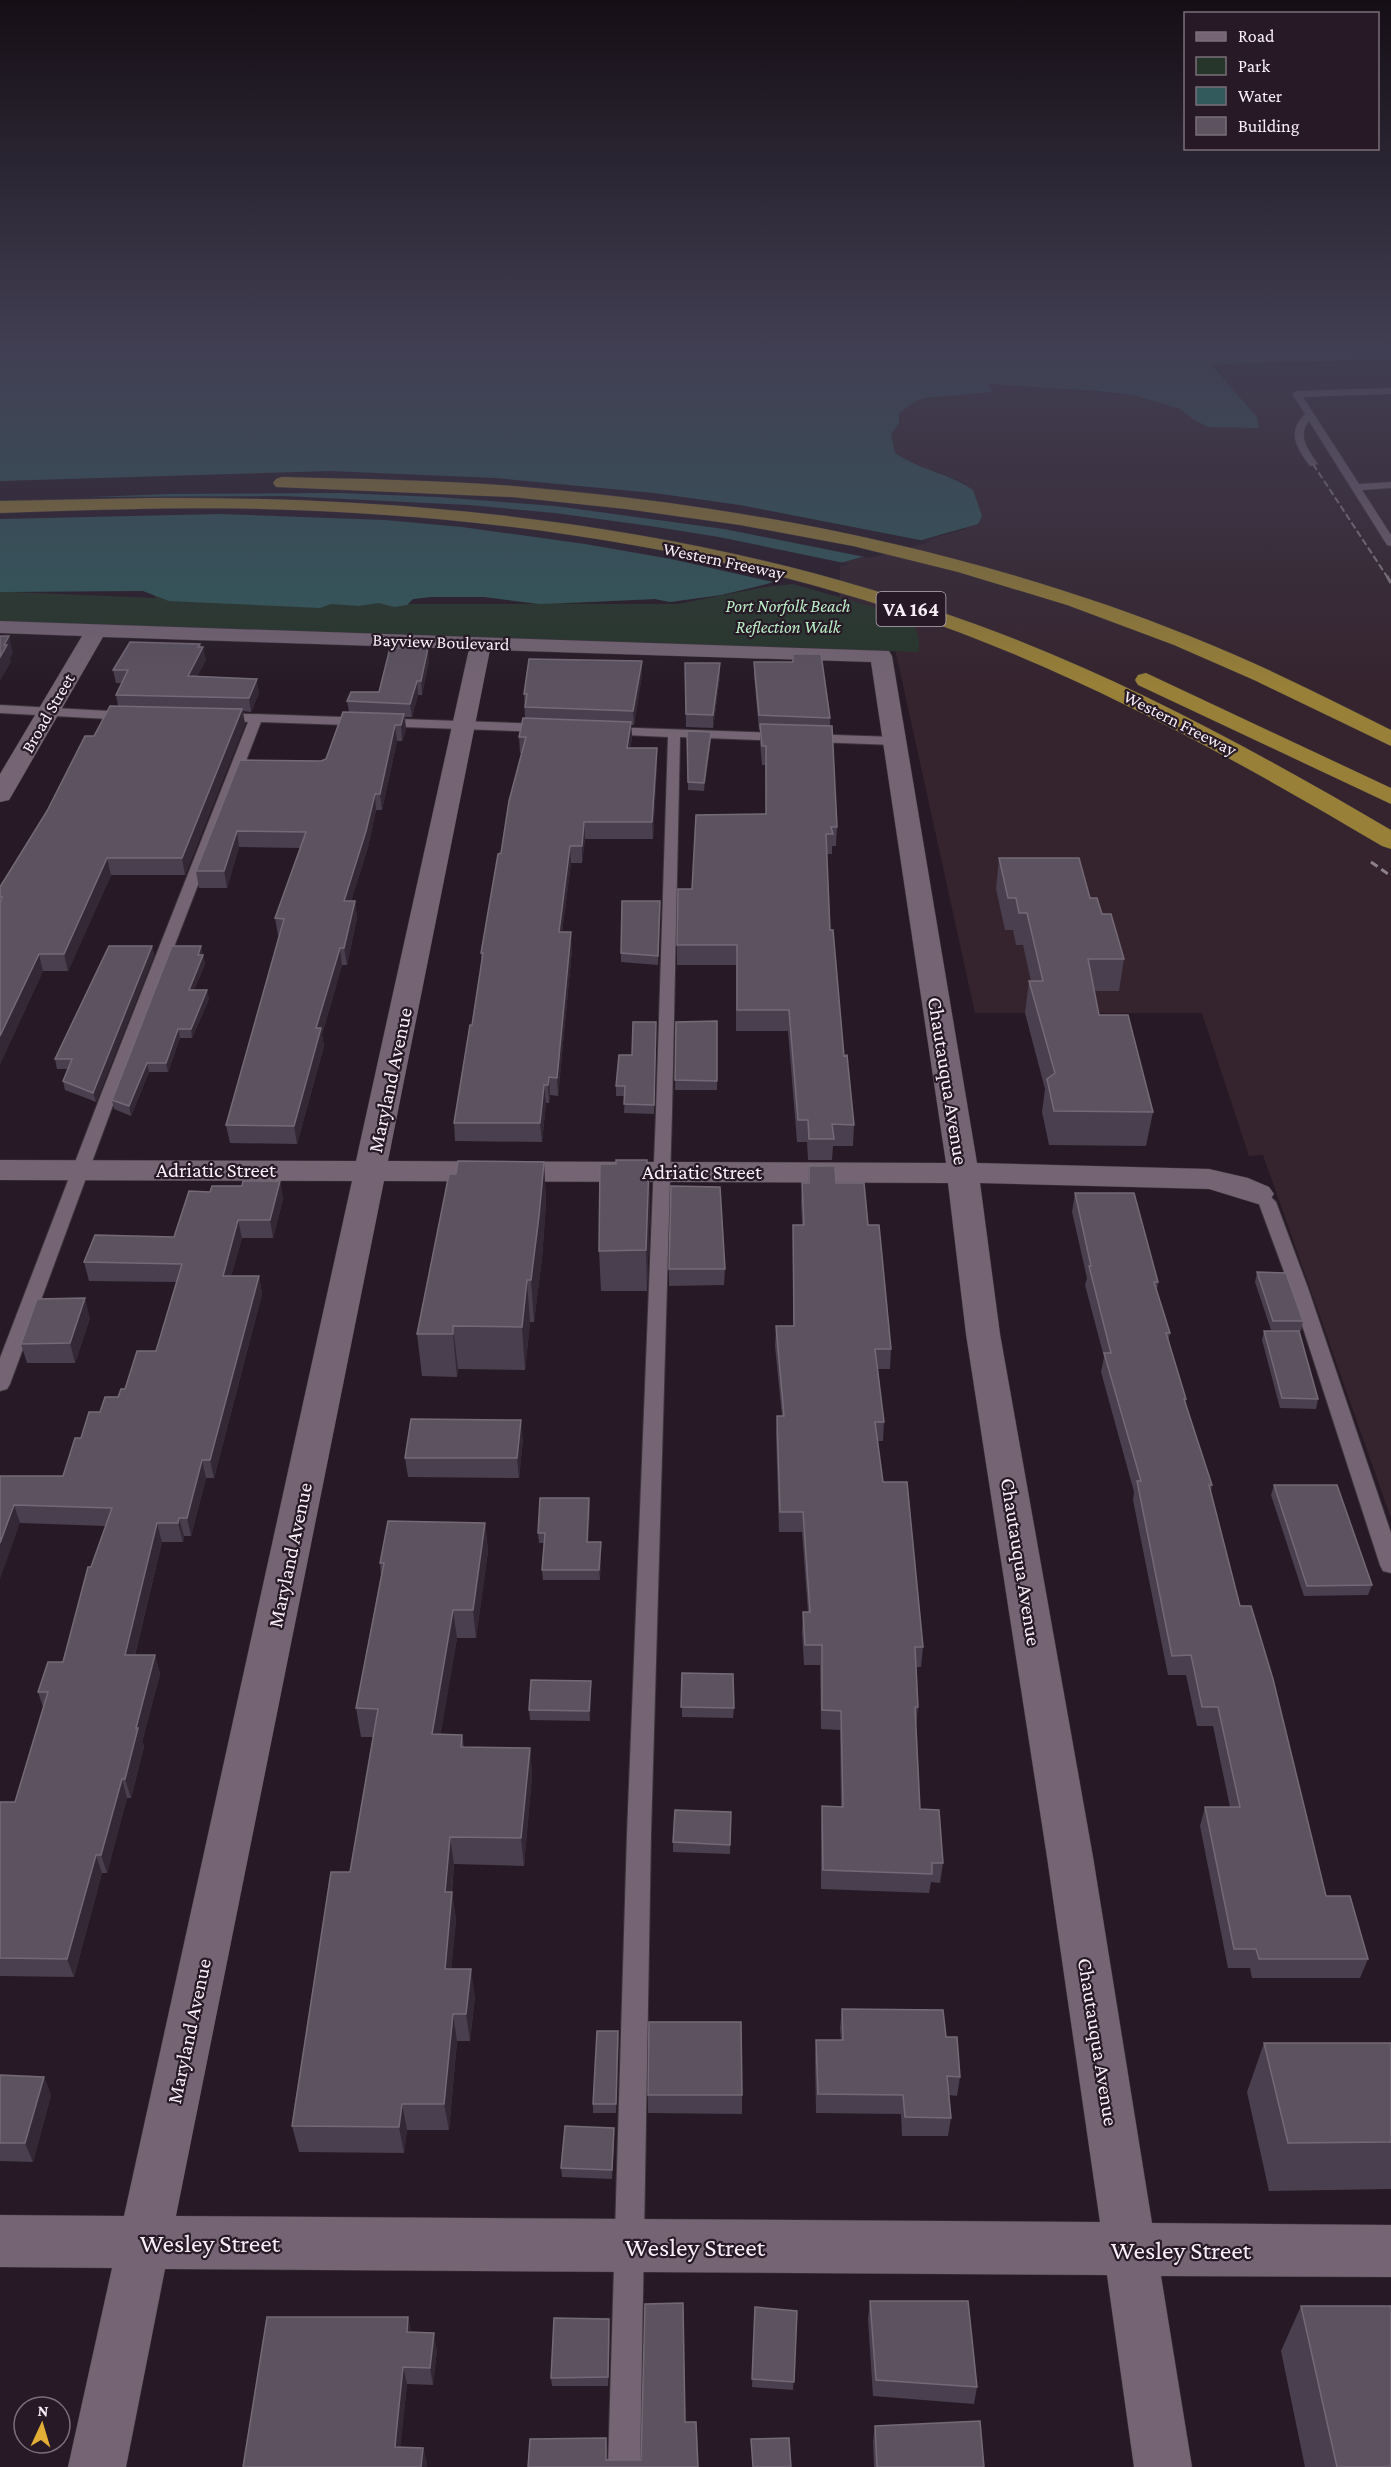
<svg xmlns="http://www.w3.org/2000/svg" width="1391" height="2467" viewBox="0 0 1391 2467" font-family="'Crimson Pro',serif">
<rect width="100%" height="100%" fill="#271a26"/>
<path fill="#35242e" d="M1391 359V1518L1263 1155 1249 1156 1202 1013H975L894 644 839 620 840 563 966 529 964 483 936 471 911 464 895 453 891 434 899 423V413L916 401 942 396 992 392 989 384H1005L1133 395 1180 409 1196 421 1257 417 1211 364Z"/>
<path fill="#27362b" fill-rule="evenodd" d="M921 399 899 413V423L891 434 895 453C919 470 949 473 973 490L982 516 978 524 759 586 721 595 670 602 655 599 559 604H677L765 587 793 584 912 618 919 638V652L0 622V540L863 412ZM84 590 143 591 151 593 156 598 11 592ZM431 597H484L535 604H408L413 599Z"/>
<path fill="#325a5c" d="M0 340H1391V359L1211 364 1257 417 1259 428H1257L1209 427 1196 421 1180 409 1133 395 1098 391 989 384 992 392 926 398 916 401 899 413V423L891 434 895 453C919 470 949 473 973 490L982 516 978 524 759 586 721 595 670 602 655 599 540 604 484 597H431L413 599 407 605 394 607 379 603 359 606 331 604 320 608 169 601 143 591 0 592Z"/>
<path fill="#271a26" d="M1391 360V362L1217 367 1231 383H1229L1213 365Z
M330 471 496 478 654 493 740 505 930 542 870 558 724 529 555 506 437 497 340 493 169 494 90 497 284 496 469 505 555 513 650 526 719 537 849 564 777 583 671 559 585 544 462 527 385 520 220 514 0 519V481Z"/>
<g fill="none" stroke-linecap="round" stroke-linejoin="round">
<g stroke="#3d343d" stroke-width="2">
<path id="lane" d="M1391 388V394L1303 397 1359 484 1391 482V488L1362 490 1391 535V546L1387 545 1309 421C1297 436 1308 450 1318 464L1310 466C1297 448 1286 433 1305 414L1292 394 1297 391Z
M0 705 127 712 133 716 127 720C84 718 43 715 0 713Z
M221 713 544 724 550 728 544 732 261 722 116 1097 10 1384 7 1389 0 1391V1358L100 1097 248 722 217 720 215 717Z
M608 727 894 737 900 741 894 745 680 737 672 1112 651 1834 640 2467H608L627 1834 656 1112 668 737 604 734 602 731Z
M1258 1188 1264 1190 1276 1202 1308 1288 1391 1533V1573L1383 1571 1380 1565 1290 1288 1259 1204 1249 1194 1252 1190Z"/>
</g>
<g stroke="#3d343d" stroke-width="1">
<path id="street" d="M0 621 889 651 892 656 977 1163 1209 1169 1248 1178 1269 1187 1274 1194 1269 1201 1258 1204 1209 1189 980 1183 1000 1334 1093 1857 1152 2223 1391 2225V2277L1161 2276 1192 2467H1134L1107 2275 165 2269 126 2467H68L112 2268 0 2267V2215L124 2216 352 1181 0 1180V1160L356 1161 469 649 103 637 12 795 9 800 0 802V774L82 636 0 633ZM490 650 871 662 946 1163 388 1161ZM384 1181 948 1183 966 1334 1047 1857 1100 2222 176 2216Z"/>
</g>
<g stroke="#3d343d" stroke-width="1">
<path id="highway" d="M282 477C359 479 436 480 513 486 744 505 976 550 1192 637 1260 664 1326 697 1391 730V746L1254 680 1174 645 1067 605 958 572 853 546 740 525 626 509 512 497 276 487 273 483 276 479Z
M150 498C428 496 712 527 975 624 1121 677 1258 752 1391 830V849L1382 846C1247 766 1109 689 961 633 739 550 498 515 262 509 175 507 87 510 0 513V501Z
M1146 673 1391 788V804L1138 685 1135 680 1138 675Z"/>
</g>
<use href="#lane" fill="#756574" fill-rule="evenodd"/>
<use href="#street" fill="#756574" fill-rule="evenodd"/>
<use href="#highway" fill="#988038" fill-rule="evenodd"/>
<path stroke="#8c818b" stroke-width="2" stroke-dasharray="7 3" stroke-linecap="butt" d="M1313 464 1388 578"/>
<path stroke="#8c818b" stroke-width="3" stroke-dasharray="8 4.5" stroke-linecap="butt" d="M1387 576 1391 583
M1371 862 1391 876"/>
</g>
<path fill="#493f4e" d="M200 644 206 660 197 676 259 693 251 712 243 711 245 724 185 875H111L68 971H43L0 1064V887L94 736 118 706 116 695 122 683H116L113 670Z
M793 654 830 718V726L837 827 836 846H832V854H827L830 930 844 1056 854 1125 853 1146H833L832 1160H808L807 1142H797L788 1031H736V965H677V945L692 889 766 814 765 765H762L760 742V730H759L754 676V662H792Z
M429 661 422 695H418L412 717H405L406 730 402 741H397L382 810H376L368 847 351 901H355L357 918 347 965H342L322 1035 324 1046 297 1144 230 1143 226 1125 279 936 278 935 275 918 300 848 239 847 227 888H199L196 871 240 760 321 761 326 759 349 712 347 701 379 692Z
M685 663H720V676L713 728 686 727Z
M642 675 634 725H631L632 738 630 748H657V764L653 839H585L582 863H571L562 932 572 949 558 1096 550 1095 549 1103H546L542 1142 455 1141 454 1123 472 1025 482 964 481 953 522 753H520L519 737 525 718 524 694Z
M687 731 711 732V740L704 791 688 790Z
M999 858 1090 898 1102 914 1124 959 1119 991H1094L1099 1015 1153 1112 1146 1146 1049 1145 1042 1112 1045 1089 1025 1013 1029 981H1031L1023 945H1016L1013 930H1005L996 889Z
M660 909 658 965 621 962V953Z
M152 946 154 955 96 1102 65 1090 63 1081 68 1069H57L55 1059Z
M203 955 205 964 194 990 209 999 192 1038H180L168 1072H149L131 1116 114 1109 112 1100Z
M717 1021V1090H675L676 1022Z
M656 1031 654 1114 624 1113 625 1096H616V1086L632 1055Z
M544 1162 546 1203 542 1258 534 1322H530L525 1370 458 1369 457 1377 422 1376 417 1334 456 1174Z
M649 1163 650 1203 647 1291H601L599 1251 616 1164Z
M809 1166 836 1183 868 1225 891 1349 890 1369H878L884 1422 883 1441H877L883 1482 923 1647 921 1667H916L918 1707 916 1727 920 1809 943 1863 940 1883 931 1882 929 1893 821 1889V1825L822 1806 841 1807 840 1730 821 1729 820 1665H804L802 1632 803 1612H808L802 1532H779L776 1435 777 1416H782L775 1346 776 1326H793V1225H802L801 1202 802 1183H808Z
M280 1181 283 1199 273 1238H242L231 1276H259L262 1294 214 1478H206L191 1536H184L183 1542H162L135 1655H155L160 1674 142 1742 144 1746 131 1798H127L107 1873H102L74 1977 0 1976V1802H15L43 1707 38 1692 63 1662 91 1567 106 1526 20 1523 0 1476H63L81 1438 100 1412 118 1397 156 1351 176 1282 89 1281 84 1262 174 1237 210 1192 242 1186Z
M1075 1193 1158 1282 1157 1291 1170 1333 1168 1341 1186 1399 1185 1403 1212 1485 1211 1492 1240 1606 1326 1896 1368 1959 1360 1978H1252L1250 1968H1228L1200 1826 1205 1807H1230L1213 1726H1197L1186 1675H1168L1133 1500 1134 1492 1101 1372 1104 1357 1085 1285 1087 1278 1072 1212Z
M669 1269H725L724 1285 669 1286Z
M1257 1272 1303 1321 1301 1331 1271 1330 1255 1282Z
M90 1318 75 1363H27L21 1344Z
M1264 1331 1318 1399 1316 1409 1280 1408 1262 1340Z
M523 1439 519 1478 408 1477 405 1458Z
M1274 1485 1372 1585 1368 1595 1304 1596 1271 1495Z
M589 1498 590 1508 588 1542 601 1551 600 1580H543L542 1570 544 1543H539L538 1533Z
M485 1523 488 1551 476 1638H457L440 1735H462L464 1747 530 1748 532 1776 524 1866 454 1864 452 1892 456 1920 451 1969 475 1996 470 2041H457L449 2130H407L404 2153 299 2152 292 2126 350 1872 373 1737H361L356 1708 381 1575 380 1563Z
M682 1673 734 1708 733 1718 682 1717Z
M591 1691 590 1721 530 1720 529 1710Z
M731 1812 730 1854 673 1852V1842Z
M842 2009 946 2037 960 2077 957 2096 949 2095 951 2118 948 2136H902L901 2114 816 2113 815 2059 816 2040H841L840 2028Z
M618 2031 616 2113H593V2104Z
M1264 2043H1391V2189L1269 2191 1247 2092Z
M0 2075 44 2077 51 2095 33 2162 0 2161Z
M648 2095H742V2114L648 2113Z
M614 2128V2137L612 2179 562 2177 561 2168Z
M870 2301 977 2387 974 2404 873 2396 868 2319Z
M1301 2306 1391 2467H1305L1281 2351Z
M755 2307 797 2311 793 2390 752 2387Z
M408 2317 411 2333 437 2350 433 2385 407 2384 400 2447 423 2448 427 2464V2467H243Z
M610 2328 608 2386H552L551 2378Z
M875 2426 984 2467H874L873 2442Z"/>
<path fill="#342836" d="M9 636 13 654 10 658 11 662 0 681V657L4 645Z
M200 644 201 651 203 647 206 660 190 689 188 676 198 647Z
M428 648 429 661 422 695 421 681Z
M642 661V675L634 725 633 711Z
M720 663V676L713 728V715Z
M257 679 259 693 251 712 249 698Z
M417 681 418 695 412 717 410 704Z
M242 709 245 724 185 875 182 858Z
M404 714 406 730 402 741 401 725Z
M631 722 632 738 627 764V748Z
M395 725 397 741 382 810 380 794Z
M711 732V740L704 791V783Z
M657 748V764L653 839 652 822Z
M375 794 376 810 368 847 346 918 344 901Z
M584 822 585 839 582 863V846Z
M237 831 239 847 227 888 224 871Z
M570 846 571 863 560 949 559 932Z
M107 858 111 875 68 971 64 954Z
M355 901 357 918 347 965 344 948Z
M571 932 572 949 558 1096 557 1078Z
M152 946 154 955 96 1102 93 1093Z
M201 946 205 964 190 999 189 990Z
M340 948 342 965 322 1035 324 1046 297 1144 294 1126 316 1028Z
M39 954 43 971 0 1064V1036Z
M207 990 209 999 192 1038 191 1029Z
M178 1029 180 1038 168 1072 166 1063Z
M147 1063 149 1072 131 1116 129 1106Z
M549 1077 550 1095 549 1103 548 1085Z
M544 1085 546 1103 542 1142 540 1123Z
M544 1162 546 1203 542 1258 534 1322 531 1280Z
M649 1163 650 1203 647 1291 646 1250Z
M280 1181 283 1199 273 1238 270 1220Z
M238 1220 242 1238 226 1294 223 1276Z
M259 1276 262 1294 214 1478 210 1460Z
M527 1280 530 1322 525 1370 522 1327Z
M85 1298 90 1318 75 1363 70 1343Z
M453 1326 458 1369 457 1377 453 1334Z
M521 1420 523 1439 519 1478 517 1458Z
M202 1460 206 1478 191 1536 187 1518Z
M589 1498 590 1508 588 1551 587 1542Z
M14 1505 20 1523 0 1579V1543Z
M179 1518 184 1536 183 1542 178 1523Z
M157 1523 162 1542 130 1674 125 1655Z
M485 1523 488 1551 476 1638 473 1610Z
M601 1542V1551L600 1580 599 1570Z
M453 1610 457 1638 436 1763 432 1734Z
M155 1655 160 1674 142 1742 144 1746 131 1798 125 1779 136 1728Z
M591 1681V1691L590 1721 589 1711Z
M530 1748 532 1776 524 1866 521 1838Z
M122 1779 127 1798 107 1873 101 1855Z
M450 1837 454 1864 449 1920 445 1892Z
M96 1855 102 1873 74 1977 67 1959Z
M452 1892 456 1920 449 1996 445 1969Z
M471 1969 475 1996 470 2041 466 2014Z
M453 2014 457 2041 449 2130 444 2104Z
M618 2031 619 2041 616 2113V2104Z
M44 2077 51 2095 33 2162 25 2143Z
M402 2104 407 2130 404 2153 399 2127Z
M408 2317 412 2334 407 2332Z
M609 2319 610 2328 608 2386V2377Z
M434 2333 437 2350 433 2385 430 2368Z
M403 2367 407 2384 400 2452 395 2447 396 2435Z
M423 2448 427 2464V2467H421Z"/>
<path fill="#5c5260" stroke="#746a77" stroke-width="1.5" d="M0 636H9L4 645H7L0 657Z
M130 642 200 644 198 647H203L188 676 257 679 249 698 116 695 128 670H113Z
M390 648H428L421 681H417L410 704 347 701 351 692H379Z
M793 654H821L830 718 759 715 754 662H793Z
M529 659 642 661 633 711 525 707 527 694H524Z
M685 663H720L713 715 686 714Z
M110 706 242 709 182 858H107L64 954H39L0 1036V902L2 897H0V887L47 811 85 736H94Z
M343 712 404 714 401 725H395L380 794H375L366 831 344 901H355L344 948H340L316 1028H321L294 1126 226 1125 284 919 275 918 306 832 237 831 224 871H196L240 760 321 761 326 759Z
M523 718 631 722 627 748H657L652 822H584L582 846H570L559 932H571L557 1078 549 1077 548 1085H544L540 1123H454L470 1025H472L483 953H481L498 854 501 853 509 801 526 737H519Z
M760 724 832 726 837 827H831L833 834H826L830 930H833L844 1056 847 1055 854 1125 832 1124 834 1139H809L808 1120H798L789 1010H737V945H677L678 889H692L696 815 766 814V746H762Z
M687 731 711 732 704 783 688 782Z
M999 858H1079L1090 898H1097L1102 914H1111L1124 959H1088L1099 1015H1128L1153 1112 1054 1111 1047 1079 1055 1073 1029 981H1043L1027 913H1019L1016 898H1008Z
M622 901H660L658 956 621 953Z
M109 946H152L93 1093 63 1081 72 1059H55Z
M172 946H201L198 955H203L189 990H207L191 1029H178L166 1063H147L129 1106 112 1100Z
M717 1021V1081L675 1080 676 1022Z
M633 1022H656L654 1105 624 1104 625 1086H616L619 1055H632Z
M616 1160H647V1163H649L646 1250 599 1251 600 1164H616Z
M458 1161 544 1162 539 1216 531 1280H527L522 1327 453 1326V1334H417L449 1174H456Z
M809 1166H835L836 1183H864L868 1225H879L891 1349H875L884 1422H875L883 1482H907L923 1647H915L918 1707H915L920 1809 939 1810 943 1863H932V1874L823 1870 822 1806 843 1807 841 1711 822 1710V1645H805L803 1612H810L803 1512H780L777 1416H784L776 1326H794L793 1225H804L802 1183H809Z
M243 1181H280L270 1220H238L223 1276H259L210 1460H202L187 1518H179L178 1523H157L125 1655H155L136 1728H138L125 1779H122L101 1855H96L67 1959 0 1958V1802H15L48 1692H38L48 1662H63L88 1567H91L112 1508 14 1505 0 1543V1476H63L75 1438H81L89 1412H100L105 1397H118L121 1389H125L137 1351H156L182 1264 84 1262 95 1235 174 1237 189 1191 210 1192 212 1186H242Z
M671 1186 720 1187 725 1269H669Z
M1075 1193H1134L1158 1282H1154L1170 1333H1166L1186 1399H1184L1212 1485H1209L1240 1606H1251L1273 1679 1326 1896H1350L1368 1959H1259L1256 1949H1234L1205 1807H1240L1218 1707H1202L1191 1655 1172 1656 1137 1481H1141L1104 1353H1111L1089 1266H1091Z
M1257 1272 1286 1273 1303 1321H1273Z
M85 1298 70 1343 21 1344 37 1299Z
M1264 1331H1299L1318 1399 1282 1398Z
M411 1419 521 1420 517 1458H405Z
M1274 1485H1337L1372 1585 1307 1586Z
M540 1498H589L587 1542H601L599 1570H542L545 1533H538Z
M388 1521 485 1523 473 1610H453L432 1734 462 1735 461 1747 530 1748 521 1838 450 1837 445 1892H452L445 1969H471L466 2014H453L444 2104H402L399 2127 292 2126 331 1872H350L378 1709 356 1708 384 1563H380Z
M682 1673 733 1674 734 1708 681 1707Z
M531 1680 591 1681 589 1711 529 1710Z
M675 1810 731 1812 730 1845 673 1842Z
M842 2009 943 2010 946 2037H957L960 2077 947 2076 951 2118 905 2117 903 2095 818 2094 816 2040H843Z
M649 2022H741L742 2095H648Z
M597 2031H618L616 2104H593Z
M1264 2043H1391V2142L1288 2143Z
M0 2075 44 2077 25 2143H0Z
M565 2126 614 2128 612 2170 561 2168Z
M870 2301H968L977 2387 876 2380Z
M683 2303 685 2422H696L698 2467H528L530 2439 606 2438V2460H641L645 2304Z
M1301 2306H1391V2467H1337Z
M755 2307 797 2311 794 2382 752 2379Z
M267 2317H408L407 2332 434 2333 430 2368 403 2367 396 2435 395 2447 423 2448 421 2467H243Z
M554 2318 609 2319 608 2377 551 2378Z
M980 2421 984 2467H877L875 2426Z
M789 2438 791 2467H753L751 2439Z"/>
<linearGradient id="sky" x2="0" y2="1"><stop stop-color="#150e15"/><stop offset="0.5" stop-color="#413e52"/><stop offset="1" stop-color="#413e52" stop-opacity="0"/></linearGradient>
<rect width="1391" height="686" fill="url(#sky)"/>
<g text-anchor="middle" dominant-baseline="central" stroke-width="4.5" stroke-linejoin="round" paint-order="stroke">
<g font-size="18" fill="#f7eef6" stroke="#271a26">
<text transform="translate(724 561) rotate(12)">Western Freeway</text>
<text transform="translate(441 642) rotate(2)">Bayview Boulevard</text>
<text transform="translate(48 713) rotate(-60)">Broad Street</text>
<text transform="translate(1180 723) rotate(27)">Western Freeway</text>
</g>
<g font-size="18" font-style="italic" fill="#b9edc5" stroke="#271a26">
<text x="788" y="606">Port Norfolk Beach<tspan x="788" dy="21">Reflection Walk</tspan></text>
</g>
<rect fill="#271a26" stroke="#b9aeb8" stroke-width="1.5" x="876.5" y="592" width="69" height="34" rx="4.5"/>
<g font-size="20" font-weight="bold" fill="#f7eef6">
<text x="911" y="609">VA 164</text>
</g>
<g font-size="21" fill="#f7eef6" stroke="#271a26">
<text transform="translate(390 1080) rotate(-78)">Maryland Avenue</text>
<text transform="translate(948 1081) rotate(81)">Chautauqua Avenue</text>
<text x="216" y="1170">Adriatic Street</text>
<text x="702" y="1172">Adriatic Street</text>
<text transform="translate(290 1555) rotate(-78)">Maryland Avenue</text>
<text transform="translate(1021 1562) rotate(81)">Chautauqua Avenue</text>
<text transform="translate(189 2031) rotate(-78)">Maryland Avenue</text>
<text transform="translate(1098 2042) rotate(81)">Chautauqua Avenue</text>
</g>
<g font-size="26" fill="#f7eef6" stroke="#271a26">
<text x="210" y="2243">Wesley Street</text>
<text x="695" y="2247">Wesley Street</text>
<text x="1181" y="2250">Wesley Street</text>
</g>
</g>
<rect x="1184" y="12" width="195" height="138" fill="#271a26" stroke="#7a6f79" stroke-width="1.5"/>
<rect x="1196" y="32" width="30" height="9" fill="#756574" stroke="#7a6f79" stroke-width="1.5"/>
<text x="1238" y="42" font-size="18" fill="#f7eef6">Road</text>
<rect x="1196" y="57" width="30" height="18" fill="#27362b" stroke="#7a6f79" stroke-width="1.5"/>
<text x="1238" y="72" font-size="18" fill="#f7eef6">Park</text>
<rect x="1196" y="87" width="30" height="18" fill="#325a5c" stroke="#7a6f79" stroke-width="1.5"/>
<text x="1238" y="102" font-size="18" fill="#f7eef6">Water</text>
<rect x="1196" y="117" width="30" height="18" fill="#5c5260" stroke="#7a6f79" stroke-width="1.5"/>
<text x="1238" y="132" font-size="18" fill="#f7eef6">Building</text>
<g transform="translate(42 2425) rotate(4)"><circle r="28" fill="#271a26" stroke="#7a6f79" stroke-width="1.5"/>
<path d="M0-4.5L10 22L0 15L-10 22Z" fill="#e3ae35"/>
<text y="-9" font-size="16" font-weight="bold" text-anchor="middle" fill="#f7eef6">N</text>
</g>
</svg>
